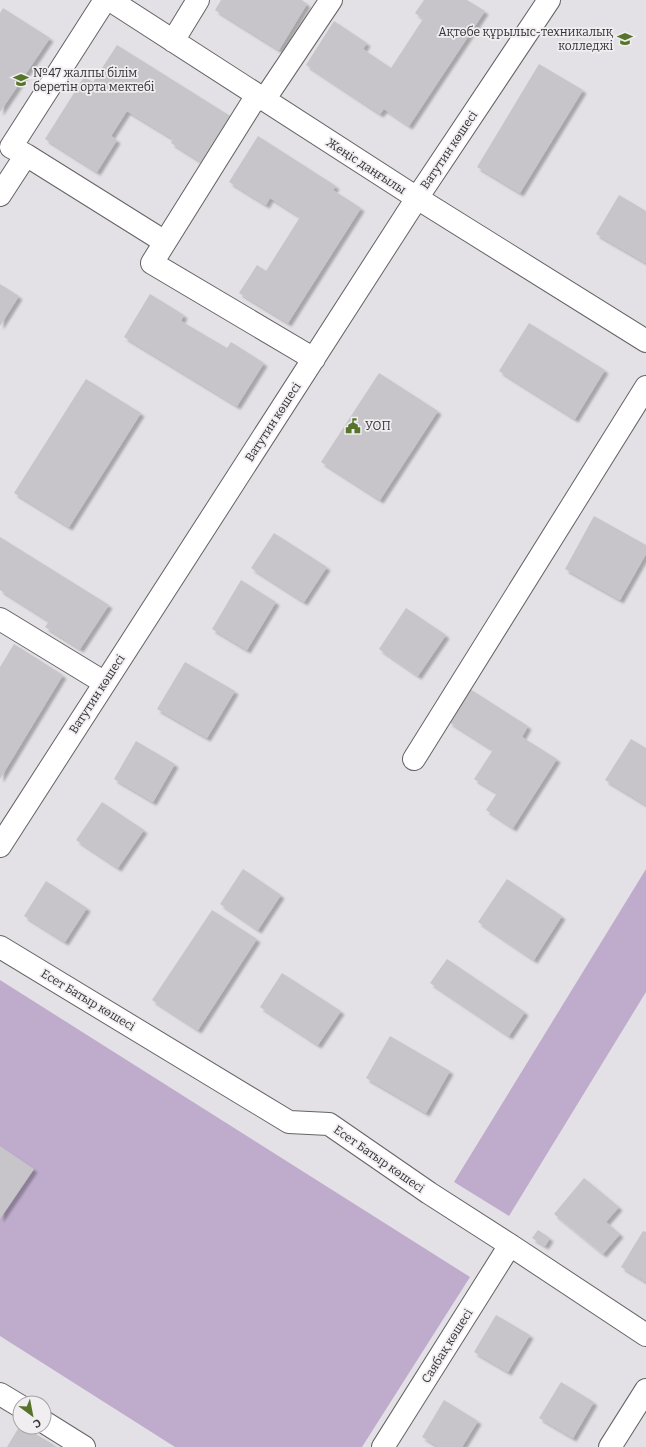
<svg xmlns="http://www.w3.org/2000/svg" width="646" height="1447" viewBox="0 0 646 1447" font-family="Bitter,serif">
<defs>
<filter id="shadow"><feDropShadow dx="3.5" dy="3.5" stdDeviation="1" flood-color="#0004"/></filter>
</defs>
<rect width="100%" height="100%" fill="#e3e1e5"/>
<path fill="#bfaccd" d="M646 869V992L509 1216 454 1182Z
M0 980 470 1277 362 1447H175L0 1336Z"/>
<path fill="#c7c5c9" filter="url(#shadow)" d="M221 0H302L307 4 279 50 215 10Z
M424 0H467L485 11 409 126 384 109 380 114 306 65 334 21 367 43 363 49 391 68 423 19 415 13Z
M3 8 50 38 0 112V13Z
M117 45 235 119 206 165 171 143 173 139 127 111 111 136 117 140 97 172 45 139 84 77 93 82Z
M539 64 583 90 520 193 477 167Z
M258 136 336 186 333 190 361 208 288 323 239 293 257 265 266 271 300 217 270 198 266 205 229 182Z
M619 195 646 211V263L596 234Z
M0 284 19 296 0 326Z
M150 294 184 315 181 321 227 348 231 342 264 363 237 406 124 337Z
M529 323 605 370 575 419 499 371Z
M379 373 438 411 380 500 321 462Z
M86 379 141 413 69 527 14 493Z
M594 516 646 545V554L620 600 565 569Z
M274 533 327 567 304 602 251 568Z
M0 537 109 605 80 649 45 627 49 621 0 590Z
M241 580 276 602 247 650 212 629Z
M406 608 446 635 418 676 379 649Z
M14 644 63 675 0 779V667Z
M185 662 235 691 207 738 157 709Z
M470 689 528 726 522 737 557 759 513 828 486 810 497 793 474 779 493 750 449 722Z
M631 739 646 748V805L605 780Z
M136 741 175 764 153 802 114 779Z
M102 802 144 830 118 868 76 840Z
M243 869 281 895 258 930 220 904Z
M507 879 562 916 534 960 478 922Z
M46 881 87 908 65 942 24 916Z
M212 910 257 939 198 1030 152 1000Z
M447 959 525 1012 509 1036 430 983Z
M282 973 341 1011 318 1045 260 1007Z
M390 1036 450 1071 426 1113 366 1078Z
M0 1146 34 1169 0 1219Z
M584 1178 619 1207 606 1222 620 1234 603 1254 554 1214Z
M538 1230 550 1238 545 1246 532 1238Z
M643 1231 646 1232V1282L621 1267Z
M496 1315 530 1335 508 1372 474 1352Z
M561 1382 594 1402 573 1438 539 1418Z
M444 1400 478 1421 462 1447H439L422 1437Z
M19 1427H24L54 1445 53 1447H7Z"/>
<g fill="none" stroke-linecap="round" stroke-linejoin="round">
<g stroke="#656366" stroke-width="24">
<path id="minor" d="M105 0 11 147 26 155 165 242
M110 0 417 198 646 341
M173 41 198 0
M257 95 152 263 314 359
M264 100 331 0
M0 195 26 155
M0 619 105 683
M414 759 646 387
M0 846 417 198 549 0
M0 947 289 1122 329 1124 429 1193 510 1245 646 1335
M0 1394 20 1406
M44 1422 84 1447
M383 1447 510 1245
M610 1447 646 1390"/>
</g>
<use href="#minor" stroke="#fff" stroke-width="22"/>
</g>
<defs>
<g id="university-bare" transform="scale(1.2)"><path d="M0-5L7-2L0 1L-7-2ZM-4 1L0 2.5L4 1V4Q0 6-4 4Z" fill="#56742a" stroke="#f1eef2" stroke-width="2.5" paint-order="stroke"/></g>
<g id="school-bare" transform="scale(1.2)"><path d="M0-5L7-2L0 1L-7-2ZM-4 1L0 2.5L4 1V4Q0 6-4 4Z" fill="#56742a" stroke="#f1eef2" stroke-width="2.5" paint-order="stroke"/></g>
<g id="civic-bare" transform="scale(1.2)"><path d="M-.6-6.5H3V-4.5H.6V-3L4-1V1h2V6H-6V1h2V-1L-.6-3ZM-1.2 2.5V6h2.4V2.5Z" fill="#56742a" stroke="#f1eef2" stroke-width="2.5" paint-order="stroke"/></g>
</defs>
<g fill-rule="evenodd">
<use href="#university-bare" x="625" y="39"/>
<use href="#school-bare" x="21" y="80"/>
<use href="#civic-bare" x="353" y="426"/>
</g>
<g text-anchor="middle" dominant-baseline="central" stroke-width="3.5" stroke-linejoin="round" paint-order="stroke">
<g font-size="12" fill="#343335" stroke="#f1eef2" text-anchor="start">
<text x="613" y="32" text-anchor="end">Ақтөбе құрылыс-техникалық<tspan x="613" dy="14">колледжі</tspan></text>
<text x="33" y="73">№47 жалпы білім<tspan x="33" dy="14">беретін орта мектебі</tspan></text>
<text x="365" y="426">УОП</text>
</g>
<g font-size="12" fill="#343335" stroke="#f1eef2">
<text transform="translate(449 150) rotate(-56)">Ватутин көшесі</text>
<text transform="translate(366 166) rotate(33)">Жеңіс даңғылы</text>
<text transform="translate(273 422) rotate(-57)">Ватутин көшесі</text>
<text transform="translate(97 694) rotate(-57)">Ватутин көшесі</text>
<text transform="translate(88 1000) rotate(31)">Есет Батыр көшесі</text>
<text transform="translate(379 1159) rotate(35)">Есет Батыр көшесі</text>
<text transform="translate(447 1346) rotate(-58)">Саябақ көшесі</text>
</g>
</g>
<g transform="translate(32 1415) rotate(148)"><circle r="19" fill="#f1eef2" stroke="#a5a3a6"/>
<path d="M0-3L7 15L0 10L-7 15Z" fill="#56742a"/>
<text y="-6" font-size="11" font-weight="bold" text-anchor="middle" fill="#343335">С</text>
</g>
</svg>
